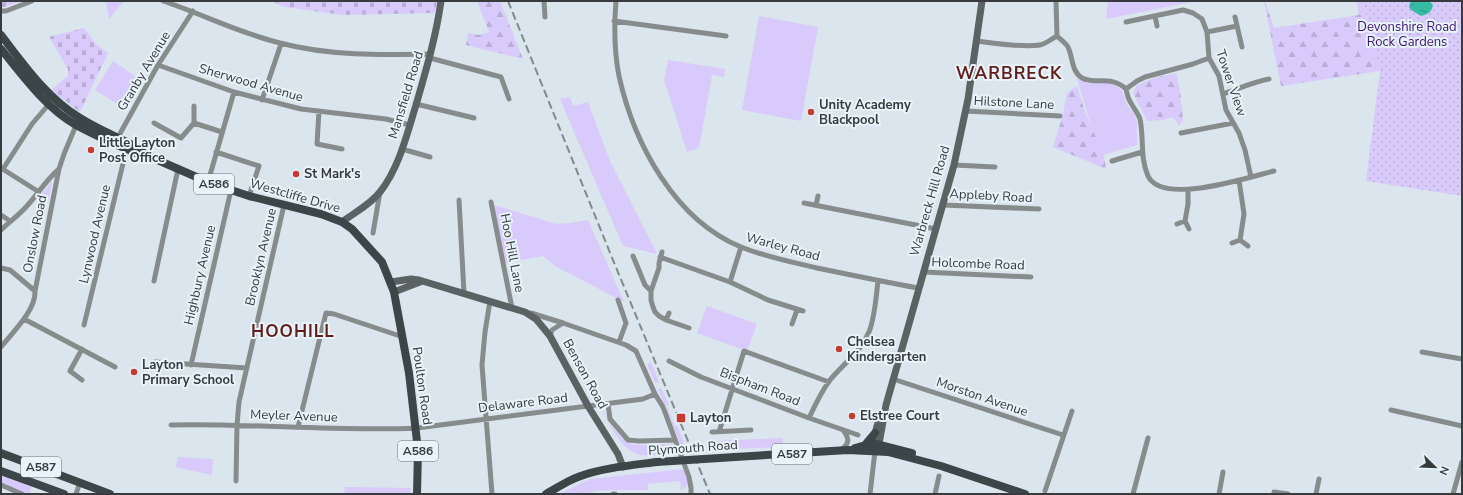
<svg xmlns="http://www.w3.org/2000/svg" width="1463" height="495" viewBox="0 0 1463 495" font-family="'Nunito Sans',sans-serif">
<defs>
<pattern id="forest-firs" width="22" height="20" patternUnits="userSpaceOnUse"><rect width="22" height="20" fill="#d8cafa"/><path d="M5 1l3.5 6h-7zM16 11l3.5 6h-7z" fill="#baaed7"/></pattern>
<pattern id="cemetery-stones" width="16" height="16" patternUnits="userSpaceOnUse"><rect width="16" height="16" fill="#d8cafa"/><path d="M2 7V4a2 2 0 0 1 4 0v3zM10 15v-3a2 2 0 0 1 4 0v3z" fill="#baaed7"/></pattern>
<pattern id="park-dots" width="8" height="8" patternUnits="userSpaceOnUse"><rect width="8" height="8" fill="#d8cafa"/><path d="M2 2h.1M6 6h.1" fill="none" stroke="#baaed7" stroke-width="1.8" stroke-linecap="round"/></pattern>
<pattern id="water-ripples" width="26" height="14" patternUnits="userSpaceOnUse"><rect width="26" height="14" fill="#36bba4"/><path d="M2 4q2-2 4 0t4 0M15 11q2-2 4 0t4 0" fill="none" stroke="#2e9987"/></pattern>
</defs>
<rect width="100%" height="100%" fill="#dbe5ed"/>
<path fill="#d8cafa" d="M106 1H124L109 19Z
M1108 1H1196L1106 19Z
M759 16 818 27 801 121 742 110Z
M668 60 725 69 724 77 712 75 699 148 687 152 664 80Z
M113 61 142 81 124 108 95 90Z
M1077 78 1087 83H1107L1115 85 1122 90 1127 105 1135 115 1137 123V145L1103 155 1092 130Z
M570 97 573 106 588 102 610 161 657 254 623 246 560 99Z
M52 182 48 201 39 199 50 183Z
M494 205 556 224 570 223 588 220 624 302 555 266 543 256 504 263Z
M707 306 757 324 747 351 697 333Z
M651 362 659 382 655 383 647 364Z
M661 388 669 405 667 406 666 404 664 405 658 389Z
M670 408 668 410 675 426H677L683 440 684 450H683L666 409Z
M603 412H604L609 423 622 438 631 444 642 445 674 444 677 452C667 453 652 456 642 455 624 454 610 426 603 412Z
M783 438 782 447 711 450 707 439 714 441Z
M178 457 213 459 212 475 176 467Z
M684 469C687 476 691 487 681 490L680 481 648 484V490H611L596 491 584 494H559L590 479Z
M1 471 33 483 29 494H22L1 486Z
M345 487 411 488 410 494H344Z"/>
<path fill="url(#forest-firs)" d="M477 1H500L523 59 466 45 468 33 479 35 489 32Z
M1264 1H1265L1274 28 1359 15 1357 1H1362L1375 48 1380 71 1281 86Z
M1176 73 1180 90 1183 120 1179 126 1173 117 1162 120 1147 121 1133 93 1137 85 1154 78Z
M1077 86C1081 98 1084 110 1089 122 1095 137 1105 152 1106 169L1053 147 1062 118 1067 93Z"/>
<path fill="url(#cemetery-stones)" d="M1 1H22L1 8Z
M272 1H437L435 13 343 15 284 7Z
M84 28 96 44 108 53 80 112 51 90 68 76V69L49 37Z"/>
<path fill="url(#park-dots)" d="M1362 1H1462V196L1366 181 1380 71 1375 48Z"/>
<path fill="url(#water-ripples)" d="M1411 1H1429L1433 5C1431 13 1428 14 1421 16L1411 10 1409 7Z"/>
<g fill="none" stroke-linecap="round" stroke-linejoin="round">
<path stroke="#868c8c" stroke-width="5" d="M163 1C202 14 239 33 280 43 329 56 381 55 431 54
M544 1 545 17
M616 1C614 26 614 51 619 76 634 144 675 220 741 247 766 257 792 262 817 268 851 275 885 282 918 288
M1 11H6L32 1
M1155 16 1157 26
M1235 17 1242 47
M614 21 726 36
M1126 22 1183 10 1193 13 1202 19 1207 32 1209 58 1219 76 1226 110 1239 133 1245 150 1251 177
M1207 32 1237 26
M1057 36C1060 39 1066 43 1068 47 1073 57 1071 71 1082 78 1095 85 1112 75 1126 89 1127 94 1128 99 1131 103 1134 109 1138 113 1140 119 1144 138 1140 158 1148 176 1162 206 1249 177 1274 171
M976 41C994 43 1022 48 1040 45 1046 44 1051 39 1057 36L1056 1
M430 58 501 77 509 99
M158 65 234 92 301 109 386 119 410 125
M1126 89 1137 81 1145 77 1193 64 1209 58
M1223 94C1238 89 1253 82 1269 79
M262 100 281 44
M416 104 474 118
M319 111 317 144 342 149
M966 111 1060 116
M154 123 181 138 194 123V106
M194 123 222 132
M1181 133 1233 123
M117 139 158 65 193 11
M402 149 430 157
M216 152 259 166 249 196
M1112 161 1142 152
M954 165 995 167
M1 168 39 192
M3 169 32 124 49 104
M1239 180 1244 214 1240 240 1248 246
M208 182 234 92
M1188 190V204L1185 221 1189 229
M459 200 464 293
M491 202 512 308
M804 203 936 229
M816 205 818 196
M943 205 1039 209
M1 215 10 221
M1177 224 1185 221
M1 230C9 222 19 215 26 207 38 194 46 180 59 169
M373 233 380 192
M1232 243 1240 240
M662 252 659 263V268L651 291V300L653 307 655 312 659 316 666 320 689 328
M633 256 645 285 651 291
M660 257 730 282 768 300 803 311
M1 268 10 270 35 291
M923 272 1031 277
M154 281 178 169
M730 282 741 247
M618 300 626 323 619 342
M490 301 485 332 482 365 492 494
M531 313 563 323 626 345 636 351 655 394 663 407 689 477 691 488V494
M24 319 115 367
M666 320 669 313
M792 324 797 310
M84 325 127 147
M550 336 552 330 563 323
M1 347C13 332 36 310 35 291L59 169 64 154 77 123
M1422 352 1462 359
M669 361 701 377 809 418 858 435
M155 362 247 368
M191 365 231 190
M893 379 1063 435
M82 380 70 371 82 349
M608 404 610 419 628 440 639 441 675 440
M1391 410 1462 426
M809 418C815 405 821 392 830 380 843 364 861 352 869 332 875 317 876 297 878 281
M171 425C253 423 335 432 417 428L643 399 655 394
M298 427 326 313 334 314 403 337
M712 432 751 430
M719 432 744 351 829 382
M842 449C850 443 849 438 843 430
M236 481 237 425 239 402 284 205
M1 485 22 494
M1045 491 1072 411
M1274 492 1288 494
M76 494 80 482
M613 494H615
M870 494 875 451
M935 494 939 476
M1133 494 1148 438
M1219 494 1223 472
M1316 494 1319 479
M1453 494 1462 462"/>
<path stroke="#5a6263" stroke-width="7" d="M342 222C355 212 370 205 380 192 399 168 407 134 416 105 426 70 436 37 441 1
M391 282 411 279 419 280 525 312 536 319 550 336 588 406 618 454 623 467
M394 292 420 282
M874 438 877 426 882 414
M876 449 879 444 886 405 954 165 968 99 982 1"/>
<path stroke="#3c4547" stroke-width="8" d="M1 35C24 65 47 98 80 118 99 130 120 138 140 149L146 155
M1 49C23 76 46 108 76 125 96 136 117 145 138 154L146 155 208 182 231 190 249 196 321 214 342 222 352 229 382 262 394 292 409 373 418 450 417 494
M865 445 875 433
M855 448 873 443 912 453
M1 453 110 494
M735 457 848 450 888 452 941 466 1025 494
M1 471 64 494
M546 494C557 488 567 481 578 477 600 468 634 465 657 462"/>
<path stroke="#82898e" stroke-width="2" stroke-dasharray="8 4" stroke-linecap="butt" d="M508 1 615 265 710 494"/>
<path stroke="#3c4547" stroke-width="8" d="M657 462 735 457"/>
</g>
<g fill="#c73a31" stroke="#e8f3fa" stroke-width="1.5">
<circle cx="811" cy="112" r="4"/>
<circle cx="91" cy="150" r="4"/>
<circle cx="296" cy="174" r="4"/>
<circle cx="839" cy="349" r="4"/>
<circle cx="134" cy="372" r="4"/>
<circle cx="852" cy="416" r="4"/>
<rect x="676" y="413" width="10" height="10" rx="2"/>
</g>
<g text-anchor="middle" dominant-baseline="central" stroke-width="4" stroke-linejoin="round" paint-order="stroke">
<g fill="#e8f3fa" stroke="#6c7276" stroke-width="1">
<rect x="194" y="174" width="40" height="20" rx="3"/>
<rect x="398" y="441" width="40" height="20" rx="3"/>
<rect x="772" y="444" width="40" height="20" rx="3"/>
<rect x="21" y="457" width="40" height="20" rx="3"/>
</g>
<g font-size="12" font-weight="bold" fill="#373b3e">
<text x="214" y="184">A586</text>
<text x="418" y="451">A586</text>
<text x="792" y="454">A587</text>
<text x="41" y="467">A587</text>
</g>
<g font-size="13" fill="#3e1270" stroke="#e8f3fa">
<text x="1407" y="27">Devonshire Road<tspan x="1407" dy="15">Rock Gardens</tspan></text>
</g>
<g font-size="13" fill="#373b3e" stroke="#e8f3fa">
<text transform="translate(144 71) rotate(-59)">Granby Avenue</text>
<text transform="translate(251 83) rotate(16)">Sherwood Avenue</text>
<text transform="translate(1231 83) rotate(71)">Tower View</text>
<text transform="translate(406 95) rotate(-73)">Mansfield Road</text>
<text transform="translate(1014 103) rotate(3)">Hilstone Lane</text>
<text transform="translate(295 196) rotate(16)">Westcliffe Drive</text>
<text transform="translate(991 196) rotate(3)">Appleby Road</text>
<text transform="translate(930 201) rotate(-74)">Warbreck Hill Road</text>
<text transform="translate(35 234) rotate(-79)">Onslow Road</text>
<text transform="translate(95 234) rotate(-77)">Lynwood Avenue</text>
<text transform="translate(783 247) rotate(15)">Warley Road</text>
<text transform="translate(512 253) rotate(79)">Hoo Hill Lane</text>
<text transform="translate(261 257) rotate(-77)">Brooklyn Avenue</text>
<text transform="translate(978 264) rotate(2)">Holcombe Road</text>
<text transform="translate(200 275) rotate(-77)">Highbury Avenue</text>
<text transform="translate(585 374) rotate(61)">Benson Road</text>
<text transform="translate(422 386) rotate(82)">Poulton Road</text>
<text transform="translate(760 387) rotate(21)">Bispham Road</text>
<text transform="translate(982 397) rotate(19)">Morston Avenue</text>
<text transform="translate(523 403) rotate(-7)">Delaware Road</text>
<text transform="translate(294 416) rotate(2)">Meyler Avenue</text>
<text transform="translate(693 448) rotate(-4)">Plymouth Road</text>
</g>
<g font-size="13" font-weight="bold" fill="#373b3e" stroke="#e8f3fa" text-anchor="start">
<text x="819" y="105">Unity Academy<tspan x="819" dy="15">Blackpool</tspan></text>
<text x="99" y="143">Little Layton<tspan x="99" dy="15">Post Office</tspan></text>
<text x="304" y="174">St Mark's</text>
<text x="847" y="342">Chelsea<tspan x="847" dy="15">Kindergarten</tspan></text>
<text x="142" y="365">Layton<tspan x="142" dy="15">Primary School</tspan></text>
<text x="860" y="416">Elstree Court</text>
<text x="690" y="418">Layton</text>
</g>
<g font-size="17" font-weight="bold" letter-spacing="1" fill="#621d18" stroke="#e8f3fa">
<text x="1009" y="73">WARBRECK</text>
<text x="293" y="331">HOOHILL</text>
</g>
</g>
<rect width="1463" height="495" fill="none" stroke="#373b3e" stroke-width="4"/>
<g transform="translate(1435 467) rotate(113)" stroke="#e8f3fa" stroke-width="3" paint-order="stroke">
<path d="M0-3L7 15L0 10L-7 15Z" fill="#373b3e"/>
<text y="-6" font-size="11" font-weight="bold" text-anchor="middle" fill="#373b3e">N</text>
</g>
</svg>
